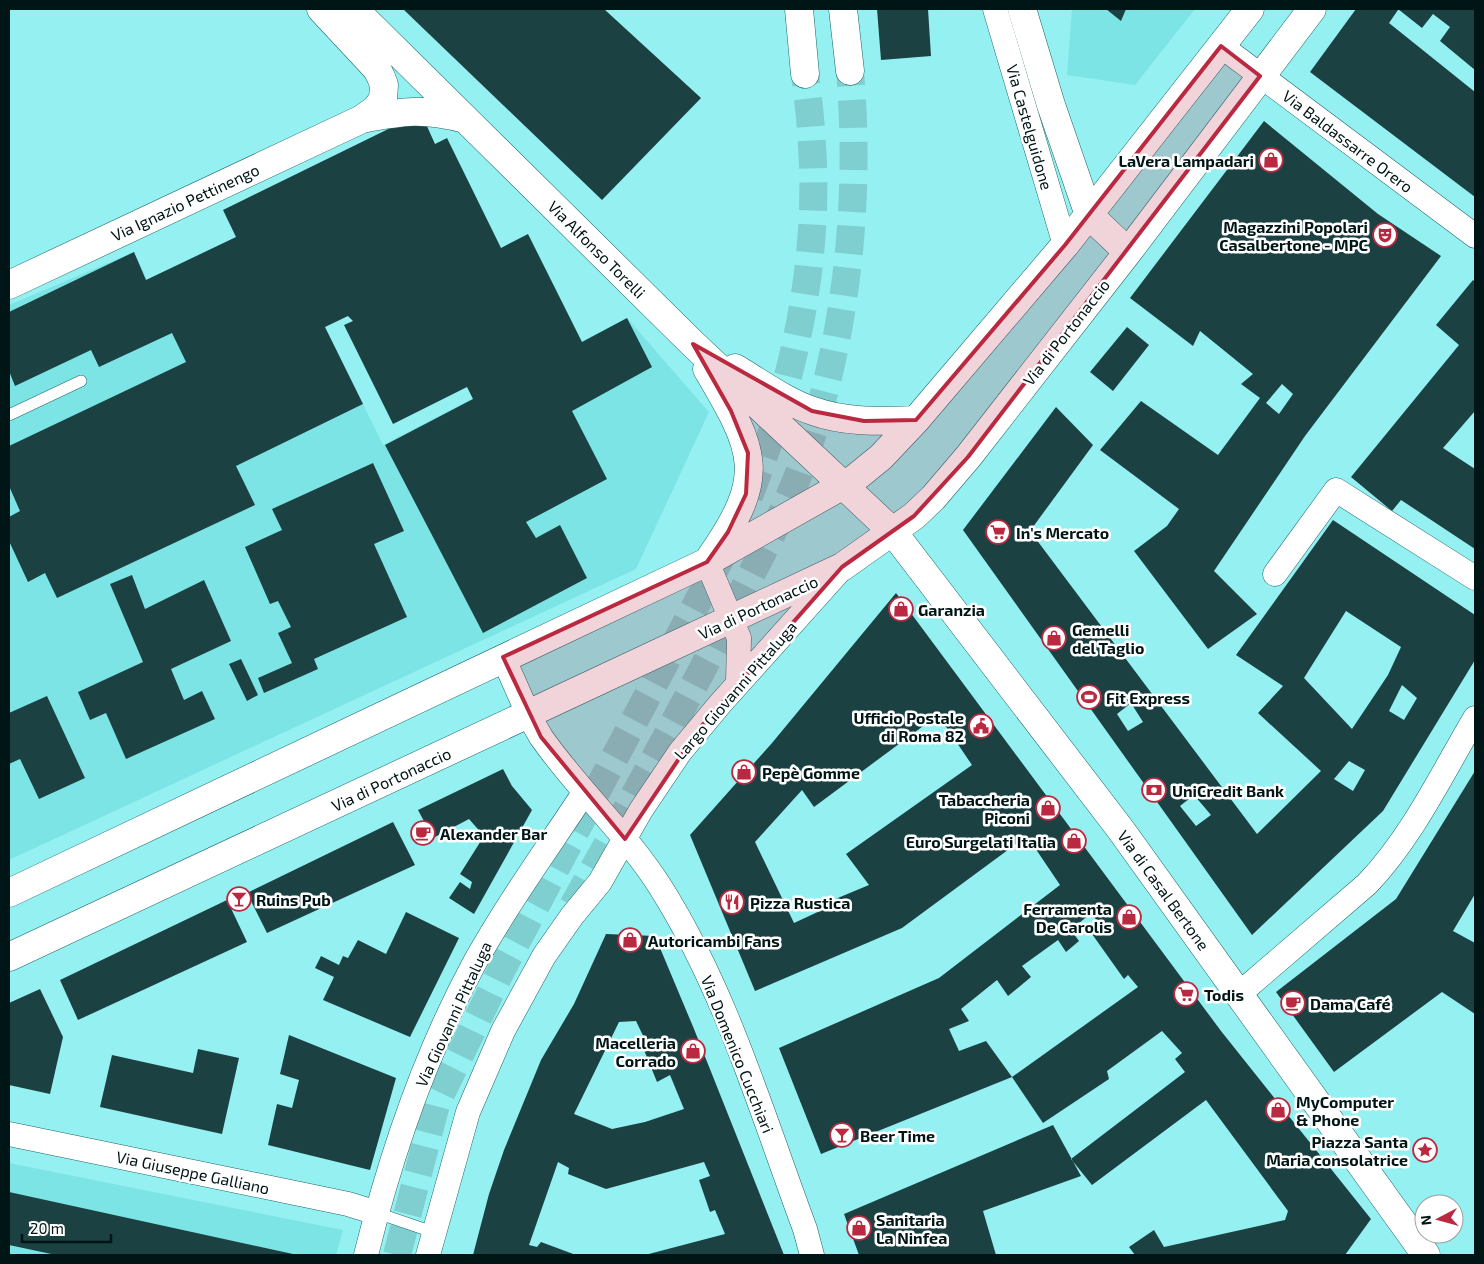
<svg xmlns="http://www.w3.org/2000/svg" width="1484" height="1264" viewBox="0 0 1484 1264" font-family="'Exo 2',sans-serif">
<rect width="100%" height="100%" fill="#95f0f2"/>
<path fill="#7de4e6" d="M1072 9H1195L1135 85 1067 75Z
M134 252 236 466 363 404 383 445 627 318 709 412 636 569 9 860V305Z
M9 1163 343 1230 336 1255H9Z"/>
<path fill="#1c4142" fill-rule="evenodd" d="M403 9H604L701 98 602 200Z
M877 9H928L931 56 881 60Z
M1106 9H1126L1121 21Z
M1356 9H1396L1398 10 1389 23 1475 92V197L1310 72Z
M1398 9H1475V70L1440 41 1450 27 1433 14 1422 28Z
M421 113 435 144 447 138 501 248 528 234 582 342 627 318 652 367 572 411 607 479 526 522 536 538 560 525 587 578 483 633 385 445 473 399 467 387 393 424 344 325 353 321 348 316 325 327 363 404 236 466 255 505 57 598 45 573 28 582 9 541V517L20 511 9 486V446L186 362 172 333 99 367 91 350 15 386 9 371V312L134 252 146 280 236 237 223 210Z
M1264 121 1378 214 1441 256 1305 436 1214 571 1257 614 1208 649 1134 551 1167 526 1179 509 1100 450 1141 401 1218 455 1260 398 1241 384 1253 374 1200 331 1193 346 1130 298ZM1282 384 1293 394 1279 414 1266 403Z
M1473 280 1475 282V411L1443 448 1475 469V549L1401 500 1392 511 1351 477 1459 345 1436 325Z
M1127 327 1149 345 1113 391 1090 372Z
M1056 407 1093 445 1030 531 1257 834 1321 771 1258 713 1283 686 1236 655 1333 520 1475 615V660L1383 811 1252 935 963 530ZM1346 611 1401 647 1388 675 1352 729 1304 678ZM1402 685 1417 698 1404 720 1389 711ZM1131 703 1143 722 1128 731 1117 714ZM1349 761 1365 770 1353 791 1334 779ZM1194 795 1211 815 1196 826 1180 806Z
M373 463 404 531 374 544 407 617 314 659 318 669 264 693 258 678 292 663 278 633 291 627 278 601 270 604 245 547 282 530 272 509Z
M132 575 145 609 204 580 231 641 171 669 184 700 202 691 215 719 126 759 106 713 90 720 78 692 143 662 110 584Z
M896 593 1221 1031 1371 1219 1345 1255H1135L1129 1247 1154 1230 1164 1247 1285 1220 1288 1211 1206 1100 1092 1185 1071 1159 1185 1072 1175 1059 1182 1053 1162 1031 1107 1071 1109 1079 1043 1123 1012 1077 1138 987 1128 975 1124 979 1092 934 1101 926 1091 913 1071 930 1079 941 1066 952 1058 940 1022 966 1031 977 1008 996 997 980 961 1009 969 1021 949 1029 959 1051 986 1041 1012 1077 821 1154 779 1048 939 978 1060 885 1027 836 902 928 755 991 690 835 772 743ZM938 715 972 765 846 854 869 885 821 905 822 910 794 923 755 842 802 790 814 807Z
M241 659 258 695 247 701 229 664Z
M47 696 85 778 39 799 20 759 9 764V713Z
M503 769 512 786 532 810 474 914 449 898 460 882 470 889 472 882 460 874 484 836 469 819 433 838 418 810Z
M1475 771V894L1453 931 1475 943V1014L1442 992 1334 1072 1276 992 1396 899Z
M393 822 415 865 267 933 247 893Z
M227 900 247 942 78 1020 60 980Z
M406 912 459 938 410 1037 323 1000 334 977 315 968 321 956 339 965 343 956 348 958 358 940 386 954Z
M606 934 655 936 694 1029 784 1255H645L725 1234 715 1210 710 1212 699 1180 710 1176 704 1162 606 1189 568 1174 569 1168 558 1162 529 1245 537 1247 541 1242 576 1255H473L489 1194 504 1150 541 1060 574 1004ZM636 1021 649 1048 644 1050 657 1082 670 1075 684 1109 645 1122 612 1129 574 1114 619 1022Z
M40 989 63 1037 50 1094 9 1085V1003Z
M289 1035 396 1078 370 1170 268 1145 277 1104 292 1108 299 1080 280 1074Z
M198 1049 239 1058 222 1134 100 1107 112 1055 193 1073Z
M1053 1125 1081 1176 983 1211 996 1255H859L844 1214Z
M9 1192 293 1254V1255H56L9 1245Z"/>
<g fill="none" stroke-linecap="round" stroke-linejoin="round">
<path stroke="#7fcfd1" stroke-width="28" stroke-dasharray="28 14" stroke-linecap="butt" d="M749 496C792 387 820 265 812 146 811 122 808 98 805 74
M573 906C628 807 683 709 734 608 758 560 785 513 803 462 847 338 861 201 850 71
M397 1255 436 1104 501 971 723 554"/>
<g stroke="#1c6668" stroke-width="12">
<path id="service" d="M9 415 81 381
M377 1213 433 1232"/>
</g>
<g stroke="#1c6668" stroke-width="25">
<path id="minor" d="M995 9 1065 245
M1221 46 1475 236
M707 562 739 638 738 684
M1275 574 1336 490 1475 578
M503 657 529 716 541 737C578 790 627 834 661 888 727 993 762 1114 805 1229L812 1255
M1239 994 1367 884C1412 837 1442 774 1475 718
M9 1134 348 1204 377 1213
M366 1255C391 1154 425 1054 475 962 508 903 547 849 584 793
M428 1255 468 1112 503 1031 544 956 572 916 600 882 641 810 680 752 720 704 842 568"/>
</g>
<g stroke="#1c6668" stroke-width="29">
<path id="tertiary" d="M893 532 1121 830 1426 1255"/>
</g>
<g stroke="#1c6668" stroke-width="29">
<path id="secondary" d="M354 9 693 344 893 532
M1022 9 1051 105 1089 215 1128 252
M362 119C404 111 423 108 465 119
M9 285 362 119 376 109 383 99 384 85 381 77 377 69 321 9
M735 368C760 383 786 402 813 411 846 423 882 421 916 420
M707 369C756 452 768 475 710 558
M9 893 707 562 854 479 881 457 916 420 1065 245 1250 9
M9 957 842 567 914 516 933 498 968 457 1128 252 1312 9"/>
</g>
<g stroke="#1c6668" stroke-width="29">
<path id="motorway" d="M799 9 805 74
M843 9 850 71"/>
</g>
<use href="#service" stroke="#fff" stroke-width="11"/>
<use href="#minor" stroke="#fff" stroke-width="24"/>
<use href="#tertiary" stroke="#fff" stroke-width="28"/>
<use href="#secondary" stroke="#fff" stroke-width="28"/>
<use href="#motorway" stroke="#fff" stroke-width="28"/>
</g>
<path fill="#ba2940" fill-opacity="0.2" stroke="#ba2940" stroke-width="4" stroke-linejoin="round" d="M1221 46 1260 76 968 457 914 516 842 567 699 729 625 839 541 737 503 657 707 562 728 532 746 494 748 453 731 411 693 344 812 411 864 421 916 420 1065 245Z"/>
<defs>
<g id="shop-ring" transform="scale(1.25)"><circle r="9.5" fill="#fff" stroke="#ba2940" stroke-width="1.5"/><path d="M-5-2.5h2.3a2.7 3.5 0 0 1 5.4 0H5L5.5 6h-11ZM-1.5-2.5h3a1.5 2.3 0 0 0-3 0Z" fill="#ba2940"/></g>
<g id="theatre-ring" transform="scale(1.25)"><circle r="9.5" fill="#fff" stroke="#ba2940" stroke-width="1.5"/><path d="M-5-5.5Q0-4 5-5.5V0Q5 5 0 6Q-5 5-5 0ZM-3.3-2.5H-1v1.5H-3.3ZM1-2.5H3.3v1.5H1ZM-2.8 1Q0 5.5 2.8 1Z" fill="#ba2940"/></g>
<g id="supermarket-ring" transform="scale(1.25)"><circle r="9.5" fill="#fff" stroke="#ba2940" stroke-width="1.5"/><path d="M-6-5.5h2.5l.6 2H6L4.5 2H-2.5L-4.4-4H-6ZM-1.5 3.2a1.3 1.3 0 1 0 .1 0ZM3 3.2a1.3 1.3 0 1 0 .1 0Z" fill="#ba2940"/></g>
<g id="stadium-ring" transform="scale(1.25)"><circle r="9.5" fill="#fff" stroke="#ba2940" stroke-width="1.5"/><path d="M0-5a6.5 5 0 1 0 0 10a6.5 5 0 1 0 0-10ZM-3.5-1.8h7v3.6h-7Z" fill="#ba2940"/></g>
<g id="civic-ring" transform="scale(1.25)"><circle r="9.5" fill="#fff" stroke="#ba2940" stroke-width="1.5"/><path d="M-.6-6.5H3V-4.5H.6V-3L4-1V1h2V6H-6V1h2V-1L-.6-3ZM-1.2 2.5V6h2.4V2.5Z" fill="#ba2940"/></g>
<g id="bank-ring" transform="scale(1.25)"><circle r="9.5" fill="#fff" stroke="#ba2940" stroke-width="1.5"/><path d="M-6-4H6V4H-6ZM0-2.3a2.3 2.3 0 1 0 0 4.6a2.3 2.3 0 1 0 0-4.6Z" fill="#ba2940"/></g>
<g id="cafe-ring" transform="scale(1.25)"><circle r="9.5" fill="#fff" stroke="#ba2940" stroke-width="1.5"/><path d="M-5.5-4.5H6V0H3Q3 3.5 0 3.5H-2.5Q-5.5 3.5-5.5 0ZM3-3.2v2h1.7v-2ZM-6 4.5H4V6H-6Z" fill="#ba2940"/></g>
<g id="bar-ring" transform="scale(1.25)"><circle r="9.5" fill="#fff" stroke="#ba2940" stroke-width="1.5"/><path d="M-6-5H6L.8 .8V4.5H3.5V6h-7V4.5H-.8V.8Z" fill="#ba2940"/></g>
<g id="restaurant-ring" transform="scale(1.25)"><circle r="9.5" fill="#fff" stroke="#ba2940" stroke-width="1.5"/><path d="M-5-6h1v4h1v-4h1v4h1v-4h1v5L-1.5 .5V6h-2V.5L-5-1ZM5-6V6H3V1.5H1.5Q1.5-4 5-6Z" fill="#ba2940"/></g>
<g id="sight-ring" transform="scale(1.25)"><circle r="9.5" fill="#fff" stroke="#ba2940" stroke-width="1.5"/><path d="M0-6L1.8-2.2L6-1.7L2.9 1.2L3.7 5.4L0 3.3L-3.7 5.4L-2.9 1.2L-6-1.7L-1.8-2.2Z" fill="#ba2940"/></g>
</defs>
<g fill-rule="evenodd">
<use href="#shop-ring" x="1271" y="160"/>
<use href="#theatre-ring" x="1385" y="235"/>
<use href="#supermarket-ring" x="998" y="532"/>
<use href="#shop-ring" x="901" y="609"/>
<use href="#shop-ring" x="1054" y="638"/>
<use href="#stadium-ring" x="1089" y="697"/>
<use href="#civic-ring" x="981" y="726"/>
<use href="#shop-ring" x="744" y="772"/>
<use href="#bank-ring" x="1154" y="790"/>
<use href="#shop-ring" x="1048" y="808"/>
<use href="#cafe-ring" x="423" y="833"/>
<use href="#shop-ring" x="1074" y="841"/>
<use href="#bar-ring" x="239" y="899"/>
<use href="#restaurant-ring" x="732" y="902"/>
<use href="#shop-ring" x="1129" y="917"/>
<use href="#shop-ring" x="630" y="940"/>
<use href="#supermarket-ring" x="1186" y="994"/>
<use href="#cafe-ring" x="1293" y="1003"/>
<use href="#shop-ring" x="693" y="1051"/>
<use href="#shop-ring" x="1278" y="1110"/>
<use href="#bar-ring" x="842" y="1135"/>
<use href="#sight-ring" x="1425" y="1150"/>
<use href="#shop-ring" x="859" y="1228"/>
</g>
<g text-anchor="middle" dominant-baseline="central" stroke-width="5" stroke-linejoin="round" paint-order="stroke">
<g font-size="16" fill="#001515" stroke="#fff">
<text transform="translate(1030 127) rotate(74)">Via Castelguidone</text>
<text transform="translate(1348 141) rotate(37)">Via Baldassarre Orero</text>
<text transform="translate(185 202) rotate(-25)">Via Ignazio Pettinengo</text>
<text transform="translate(597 249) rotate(45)">Via Alfonso Torelli</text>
<text transform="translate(1066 332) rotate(-52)">Via di Portonaccio</text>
<text transform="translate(758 607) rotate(-25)">Via di Portonaccio</text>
<text transform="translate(735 690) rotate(-49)">Largo Giovanni Pittaluga</text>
<text transform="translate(391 779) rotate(-25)">Via di Portonaccio</text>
<text transform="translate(1164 890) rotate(54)">Via di Casal Bertone</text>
<text transform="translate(453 1014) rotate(-65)">Via Giovanni Pittaluga</text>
<text transform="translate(738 1054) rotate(68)">Via Domenico Cucchiari</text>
<text transform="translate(193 1172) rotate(12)">Via Giuseppe Galliano</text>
</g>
<g font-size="16" font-weight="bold" fill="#001515" stroke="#fff" text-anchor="start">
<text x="1254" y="160" text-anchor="end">LaVera Lampadari</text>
<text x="1368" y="226" text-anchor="end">Magazzini Popolari<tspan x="1368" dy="18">Casalbertone - MPC</tspan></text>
<text x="1016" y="532">In's Mercato</text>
<text x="918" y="609">Garanzia</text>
<text x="1072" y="629">Gemelli<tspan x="1072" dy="18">del Taglio</tspan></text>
<text x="1106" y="697">Fit Express</text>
<text x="964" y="717" text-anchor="end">Ufficio Postale<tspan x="964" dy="18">di Roma 82</tspan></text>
<text x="762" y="772">Pepè Gomme</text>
<text x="1172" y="790">UniCredit Bank</text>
<text x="1030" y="799" text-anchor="end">Tabaccheria<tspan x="1030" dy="18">Piconi</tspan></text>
<text x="440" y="833">Alexander Bar</text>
<text x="1056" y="841" text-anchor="end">Euro Surgelati Italia</text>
<text x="256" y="899">Ruins Pub</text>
<text x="750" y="902">Pizza Rustica</text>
<text x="1112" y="908" text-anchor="end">Ferramenta<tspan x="1112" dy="18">De Carolis</tspan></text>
<text x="648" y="940">Autoricambi Fans</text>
<text x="1204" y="994">Todis</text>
<text x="1310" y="1003">Dama Café</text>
<text x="676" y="1042" text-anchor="end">Macelleria<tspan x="676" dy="18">Corrado</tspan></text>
<text x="1296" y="1101">MyComputer<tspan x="1296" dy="18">&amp; Phone</tspan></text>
<text x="860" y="1135">Beer Time</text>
<text x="1408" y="1141" text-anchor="end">Piazza Santa<tspan x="1408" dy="18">Maria consolatrice</tspan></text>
<text x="876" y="1219">Sanitaria<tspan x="876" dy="18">La Ninfea</tspan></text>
</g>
</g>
<rect width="1484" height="1264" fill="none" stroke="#001515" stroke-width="20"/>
<g transform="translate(1439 1219) rotate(264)"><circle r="24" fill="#ffffff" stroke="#99a1a1"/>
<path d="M0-4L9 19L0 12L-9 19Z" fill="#ba2940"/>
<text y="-8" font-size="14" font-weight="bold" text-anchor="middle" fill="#001515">N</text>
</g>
<path d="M22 1234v8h89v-8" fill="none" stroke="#001515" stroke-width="2.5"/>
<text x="30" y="1234" font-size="15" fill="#001515" stroke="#ffffff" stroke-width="4" paint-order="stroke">20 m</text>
</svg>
